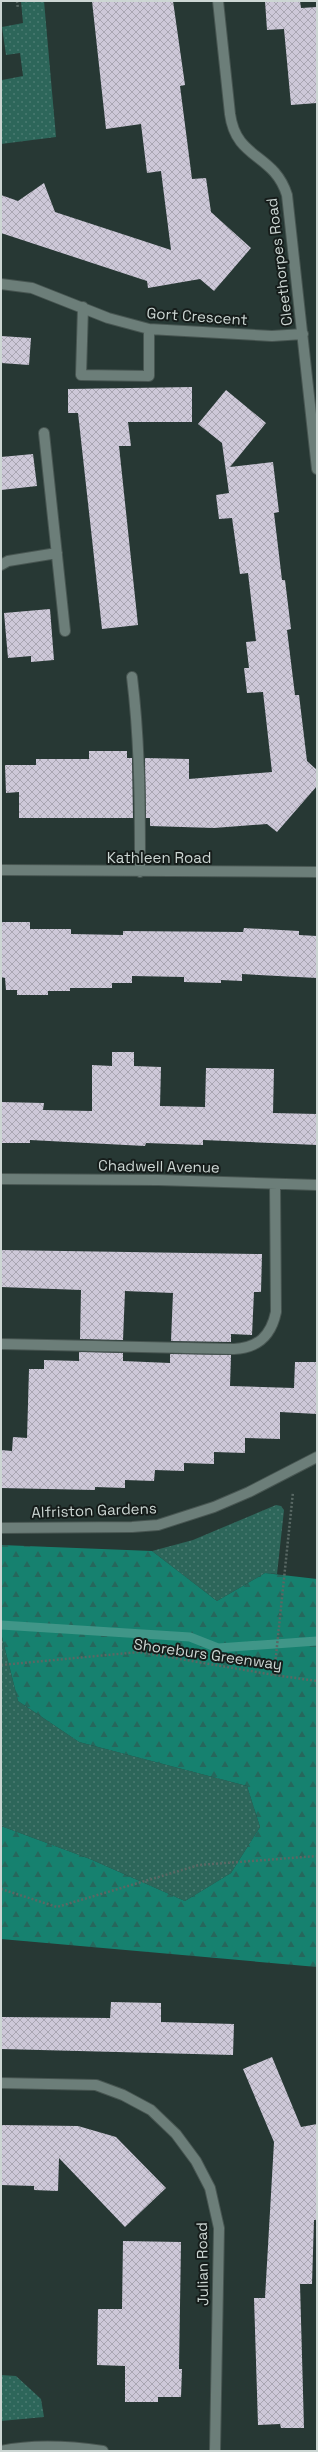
<svg xmlns="http://www.w3.org/2000/svg" width="318" height="2452" viewBox="0 0 318 2452" font-family="'Space Grotesk',sans-serif">
<defs>
<pattern id="grass-dots" width="8" height="8" patternUnits="userSpaceOnUse"><rect width="8" height="8" fill="#2d665a"/><path d="M2 2h.1M6 6h.1" fill="none" stroke="#4a7b71" stroke-width="1.8" stroke-linecap="round"/></pattern>
<pattern id="forest-firs" width="22" height="20" patternUnits="userSpaceOnUse"><rect width="22" height="20" fill="#16816f"/><path d="M5 1l3.5 6h-7zM16 11l3.5 6h-7z" fill="#26675c"/></pattern>
<pattern id="building-cross-hatch" width="8" height="8" patternUnits="userSpaceOnUse"><rect width="8" height="8" fill="#cdc8d8"/><path d="M0 0l8 8M0 8l8-8" fill="none" stroke="#a9a6b2"/></pattern>
</defs>
<rect width="100%" height="100%" fill="#273834"/>
<path fill="url(#grass-dots)" d="M21 1H44L56 137 1 144V78L2 80 23 76 20 53 6 55 2 27 23 23Z
M276 1505 281 1506 284 1510 277 1574 265 1573 217 1601 152 1551 193 1540Z
M1 1633 18 1701 79 1742 247 1786 260 1827 231 1873 185 1901 90 1859 1 1826Z
M1 2375 16 2376 41 2399 44 2417 1 2421Z"/>
<path fill="url(#forest-firs)" d="M1 1545 152 1551 217 1601 265 1573 317 1579V1967L1 1939V1826L90 1859 185 1901 231 1873 260 1827 247 1786 79 1742 18 1701 1 1633Z"/>
<g fill="none" stroke-linecap="round" stroke-linejoin="round">
<path stroke="#409688" stroke-width="9" d="M1 1625 190 1637 218 1648 317 1641"/>
</g>
<path fill="url(#building-cross-hatch)" d="M92 1H173L185 85 180 86 192 179 206 178 211 212 251 248 214 291 200 279 148 288 147 281 1 233V195L18 201 44 183 55 212 171 250 161 171 147 173 141 124 106 129Z
M265 1H300L301 8 317 7V103L291 105 284 29 267 30Z
M1 336 31 338 29 365 1 363Z
M192 387V422H128L131 446H119L138 625 102 629 78 413H68V389Z
M226 390 266 423 230 467 273 462 279 512 274 513 282 580H285L291 629 287 630 295 695H299L307 761 317 770V786L277 832 267 824 214 828 150 826V818H146L145 758 189 759V779L272 772 263 692 247 693 244 668H249L246 642 256 641 248 573 240 574 232 518 219 519 216 495 229 493 222 443 198 424Z
M33 454 37 486 1 490V457Z
M50 609 54 660 31 662V656L8 658 4 613Z
M89 751H127V758H132L133 818H19V792L6 793 5 765H36V759H89Z
M1 922H30V929H71V934L123 935V931L243 932 244 928 299 931V935L317 936V978L242 974V981L221 980V983L184 982V977L132 976V983H112V988H70V991H48V995H17V990H6L5 978 1 977Z
M112 1052H134V1066L161 1067 160 1106 205 1107 206 1068 274 1069 273 1113 317 1114V1145L203 1140V1145L146 1143 145 1146 30 1140V1143H1V1102L44 1103 43 1110 92 1111V1065L112 1066Z
M1 1250 262 1254 261 1292H254L252 1335 231 1334V1342L171 1341 173 1293 125 1291 123 1340 80 1339 81 1290 1 1287Z
M79 1352 123 1353V1361L170 1363V1354L231 1355 230 1386 294 1388 295 1362H317V1414L280 1412V1439L245 1438V1453L214 1452V1464L184 1463V1471L155 1470 154 1481 125 1480V1488L95 1487V1490L1 1488V1450L12 1451 13 1437 27 1438 29 1369H44V1360L79 1361Z
M111 2002 161 2003V2022L234 2024 233 2055 1 2049V2017L110 2018Z
M272 2057 301 2127 317 2124V2220H314L312 2284H300L304 2428H281L280 2424 258 2425 254 2298H265L274 2142 243 2069Z
M1 2125 78 2126 116 2137 166 2188 125 2227 59 2158 58 2191 34 2190V2186L1 2185Z
M123 2241 181 2242 179 2369H182L181 2397H158V2402H125V2366L97 2365 98 2309H122Z"/>
<g fill="none" stroke-linecap="round" stroke-linejoin="round">
<g stroke="#485652" stroke-width="12">
<path id="minor" d="M218 1 230 114C236 160 274 153 287 195L317 469
M1 284 32 288 108 318 149 329 272 336 303 334
M83 307 81 375 149 376V329
M44 433 65 631
M1 565 8 561 57 553
M132 677C140 742 140 806 140 872
M1 870 317 872
M1 1179 158 1180 317 1185
M1 1344 234 1349C258 1348 271 1336 276 1312L275 1184
M1 1528 132 1527 158 1525 214 1507 249 1492 317 1457
M1 2083 96 2085 123 2095 151 2110 176 2134 196 2161 210 2188 219 2228 215 2451
M1 2451C34 2444 69 2446 103 2451"/>
</g>
<path stroke="#596864" stroke-width="2.5" stroke-dasharray="2 2" stroke-linecap="butt" d="M17 1 18 9
M1 1665 139 1652 274 1675 317 1681
M274 1675 293 1492
M1 1889 57 1907 199 1865 317 1856"/>
<use href="#minor" stroke="#6c7e79" stroke-width="10"/>
</g>
<g text-anchor="middle" dominant-baseline="central" stroke-width="4" stroke-linejoin="round" paint-order="stroke">
<g font-size="15" fill="#ccd6d3" stroke="#161d1b">
<text transform="translate(279 262) rotate(-97)">Cleethorpes Road</text>
<text transform="translate(197 316) rotate(4)">Gort Crescent</text>
<text x="159" y="857">Kathleen Road</text>
<text transform="translate(159 1166) rotate(1)">Chadwell Avenue</text>
<text transform="translate(94 1510) rotate(-2)">Alfriston Gardens</text>
<text transform="translate(208 1654) rotate(8)">Shoreburs Greenway</text>
<text transform="translate(202 2264) rotate(-91)">Julian Road</text>
</g>
</g>
<rect width="318" height="2452" fill="none" stroke="#ccd6d3" stroke-width="4"/>
</svg>
